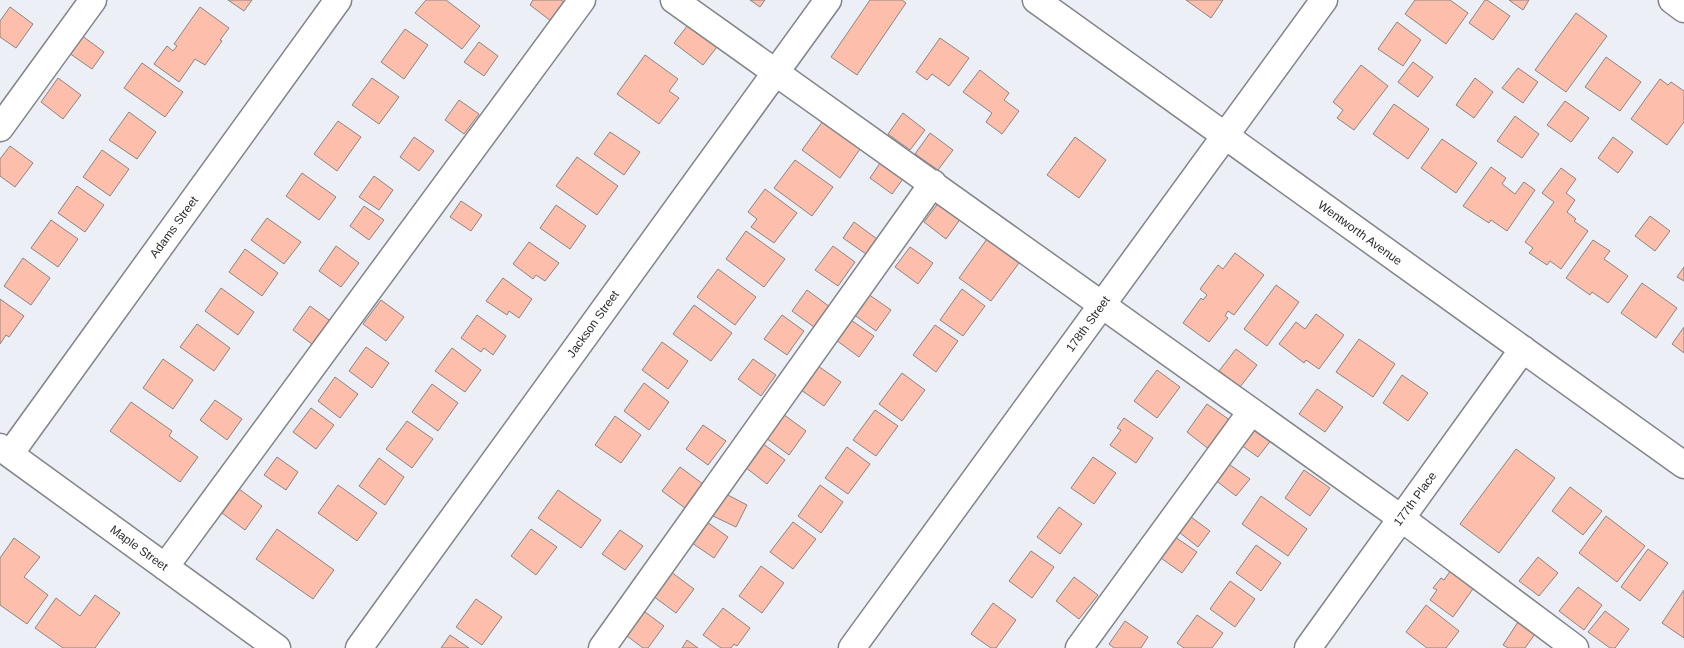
<svg xmlns="http://www.w3.org/2000/svg" width="1684" height="648" viewBox="0 0 1684 648" font-family="Helvetica,sans-serif">
<rect width="100%" height="100%" fill="#eceff5"/>
<path fill="#febeac" stroke="#8b8483" d="M228 0H252L244 11Z
M426 0H446L480 26 462 49 415 13Z
M533 0H561L564 2 551 21 530 5Z
M750 0H765L760 7Z
M870 0H902L906 3 857 75 831 57Z
M1186 0H1223L1211 18Z
M1415 0H1450L1468 13 1446 44 1405 14Z
M1485 0H1487L1510 16 1493 40 1469 23Z
M1509 0H1529L1523 10Z
M10 7 33 24 16 48 0 37V21Z
M200 7 229 28 220 40 222 41 205 65 195 59 179 82 154 64 167 46 173 51 177 46 174 44Z
M1576 13 1607 36 1566 92 1535 70Z
M691 21 720 43 703 65 674 43Z
M1397 22 1421 40 1403 66 1378 49Z
M405 29 428 45 404 79 381 62Z
M81 35 104 52 92 69 69 53Z
M940 38 969 58 949 86 932 74 927 80 916 72Z
M479 42 498 56 484 76 464 62Z
M645 55 678 79 669 91 679 98 659 124 617 94Z
M1606 57 1641 82 1620 111 1585 87Z
M1413 62 1433 77 1418 97 1398 82Z
M142 63 183 92 165 117 124 88Z
M1361 65 1388 86 1354 130 1337 118 1343 110 1333 102Z
M1518 68 1538 82 1523 103 1502 88Z
M980 70 1009 93 1004 100 1019 111 1002 134 986 122 992 113 963 92Z
M58 78 81 95 63 119 41 102Z
M372 78 399 97 379 124 352 105Z
M1475 78 1493 92 1474 118 1456 105Z
M1660 79 1668 85 1671 82 1684 91V122L1667 145 1631 119Z
M459 100 479 114 464 134 445 120Z
M1565 101 1589 118 1571 142 1547 125Z
M1394 104 1429 129 1408 159 1373 134Z
M129 112 156 132 137 159 109 140Z
M903 113 925 130 910 150 888 134Z
M1515 116 1539 134 1522 158 1497 141Z
M338 121 361 137 337 171 314 154Z
M823 121 860 149 840 178 802 150Z
M610 132 640 152 624 175 594 154Z
M930 133 953 150 938 170 915 154Z
M414 137 434 151 419 171 400 157Z
M1075 137 1106 160 1079 198 1047 175Z
M1613 137 1633 152 1618 173 1598 158Z
M1442 139 1477 163 1456 193 1421 168Z
M10 146 33 163 15 187 0 176V159Z
M102 150 129 169 110 196 83 177Z
M577 157 618 186 597 215 556 186Z
M795 160 833 187 812 216 774 188Z
M880 163 903 179 892 194 870 178Z
M1491 167 1506 178 1502 184 1515 194 1524 182 1535 190 1507 231 1491 220 1489 223 1463 206Z
M1561 168 1576 179 1566 193 1575 200 1567 212 1576 219 1574 221 1588 231 1561 269 1550 261 1547 265 1529 253 1533 248 1525 242 1554 202 1542 193Z
M302 173 336 197 319 220 286 196Z
M374 176 393 190 379 210 359 197Z
M77 186 104 205 85 232 58 213Z
M765 189 797 213 774 243 751 227 757 219 748 212Z
M461 201 482 215 471 231 450 217Z
M939 202 961 218 946 239 924 222Z
M556 205 586 226 570 249 540 228Z
M364 206 384 220 369 240 350 226Z
M1650 216 1670 231 1655 251 1635 236Z
M267 218 301 242 284 264 251 240Z
M51 220 78 239 58 267 31 248Z
M854 222 877 239 866 254 843 238Z
M746 231 785 259 764 287 726 259Z
M987 239 1019 263 991 301 959 278Z
M1593 240 1610 251 1604 259 1628 276 1608 303 1592 292 1590 295 1566 278Z
M529 242 559 263 545 281 536 275 533 279 513 264Z
M336 246 359 263 341 287 319 271Z
M833 246 855 262 838 286 815 270Z
M910 247 933 263 918 284 895 267Z
M245 249 278 273 262 296 229 272Z
M1235 253 1264 275 1234 315 1228 311 1225 316 1228 318 1209 342 1183 323 1201 298 1203 300 1207 295 1200 289 1218 265 1223 269Z
M23 258 50 278 31 305 4 286Z
M1684 267V281L1677 277Z
M718 269 756 297 735 325 697 297Z
M503 278 532 299 519 318 509 311 507 315 486 301Z
M1642 283 1677 308 1656 338 1621 313Z
M1276 285 1299 302 1267 346 1244 329Z
M221 288 254 312 238 335 205 311Z
M962 289 985 306 963 336 940 320Z
M807 290 830 307 814 327 792 311Z
M868 294 891 310 876 331 853 314Z
M0 299 24 316 9 337 6 335 0 344Z
M381 300 404 317 386 341 363 324Z
M694 305 732 333 711 361 673 334Z
M310 306 333 323 316 347 293 330Z
M1316 314 1344 335 1319 369 1306 360 1304 363 1279 344 1296 322 1305 329Z
M477 315 506 336 493 355 484 348 481 352 461 338Z
M782 315 804 331 787 355 764 339Z
M851 320 874 336 859 357 836 340Z
M197 324 230 348 214 371 180 347Z
M935 325 958 341 936 372 913 355Z
M1684 327V353L1672 344Z
M1359 339 1395 364 1373 397 1336 372Z
M662 342 688 361 668 389 642 370Z
M366 347 389 363 372 388 349 371Z
M452 348 481 370 465 392 435 371Z
M1236 349 1257 365 1240 387 1219 371Z
M163 359 193 380 173 409 143 388Z
M753 359 776 375 761 396 738 379Z
M818 366 841 382 824 406 801 390Z
M1157 370 1180 387 1157 418 1134 401Z
M902 373 925 390 902 421 879 404Z
M1402 375 1428 393 1408 421 1383 403Z
M335 377 358 394 340 418 318 401Z
M644 383 669 402 649 430 624 411Z
M432 384 458 403 438 431 412 412Z
M1317 389 1343 407 1325 432 1299 414Z
M215 400 242 419 227 440 200 420Z
M131 402 172 431 169 436 198 457 180 482 110 431Z
M1207 404 1231 421 1210 450 1187 432Z
M311 408 334 425 316 449 293 432Z
M875 410 898 426 876 456 853 440Z
M783 414 806 431 789 455 766 438Z
M615 416 641 435 621 463 595 445Z
M1124 418 1153 438 1136 463 1110 445 1121 430 1117 428Z
M407 421 433 439 412 468 386 449Z
M703 425 726 441 708 465 686 449Z
M1254 426 1272 439 1258 457 1241 445Z
M762 443 785 460 767 484 745 467Z
M847 447 870 464 848 494 825 478Z
M1516 449 1555 478 1499 553 1460 524Z
M277 457 298 472 286 490 264 475Z
M1093 457 1116 473 1094 504 1071 488Z
M379 458 404 477 385 505 359 486Z
M1226 462 1250 479 1236 496 1214 479Z
M680 467 703 484 685 508 662 491Z
M1304 470 1330 488 1310 516 1285 498Z
M338 485 377 513 357 541 318 513Z
M820 485 843 502 821 533 798 516Z
M1570 487 1602 511 1583 535 1552 511Z
M239 489 262 506 245 530 222 513Z
M558 490 601 520 581 548 538 518Z
M724 493 747 505 736 527 713 516Z
M1261 496 1307 529 1288 556 1242 524Z
M1059 507 1082 524 1060 554 1037 537Z
M1606 516 1645 546 1617 582 1579 553Z
M1191 517 1210 531 1198 547 1179 532Z
M707 522 728 537 714 558 692 543Z
M793 522 816 539 793 569 770 552Z
M277 529 334 570 313 599 256 559Z
M531 529 557 547 536 575 511 556Z
M620 530 643 546 625 570 602 554Z
M1175 537 1197 552 1182 573 1161 558Z
M14 538 40 557 24 577 48 595 27 624 0 605V558Z
M1256 545 1281 563 1261 591 1236 573Z
M1648 549 1668 563 1640 601 1621 587Z
M1031 551 1054 567 1032 598 1009 581Z
M1538 557 1558 573 1539 596 1519 581Z
M761 566 784 583 762 613 739 596Z
M1451 570 1475 586 1453 617 1430 600 1437 590 1433 588 1441 578 1444 580Z
M671 572 694 589 676 613 653 596Z
M1074 577 1098 595 1079 619 1056 601Z
M1230 581 1255 599 1235 627 1210 609Z
M1578 587 1602 605 1584 630 1559 611Z
M1684 590V638L1662 623Z
M95 595 120 613 95 648H63L35 628 56 598 80 616Z
M476 599 502 617 482 645 456 627Z
M993 603 1016 620 996 648H991L971 634Z
M1426 605 1459 631 1446 648H1427L1406 632Z
M723 608 750 628 737 646 734 644 731 648H721L703 635Z
M641 609 664 626 648 648H643L623 633Z
M1605 611 1629 629 1615 648H1610L1588 632Z
M1197 615 1223 633 1212 648H1184L1177 643Z
M1125 621 1148 637 1141 648H1114L1109 644Z
M1518 622 1535 634 1525 648H1508L1503 645Z
M450 635 469 648H441Z
M687 640 698 648H682Z"/>
<g fill="none" stroke-linecap="round" stroke-linejoin="round">
<g stroke="#818489" stroke-width="29">
<path id="minor" d="M674 0 1401 518 1575 648
M1036 0 1684 465
M1672 0 1684 9
M0 128 93 0
M0 447 277 648
M10 454 338 0
M165 567 582 0
M359 648 828 0
M602 648 933 183
M852 648 1324 0
M1079 648 1251 412
M1308 648 1523 349"/>
</g>
<use href="#minor" stroke="#fff" stroke-width="26"/>
</g>
<g text-anchor="middle" dominant-baseline="central" stroke-width="4" stroke-linejoin="round" paint-order="stroke">
<g font-size="12" fill="#292a2c" stroke="#fff">
<text transform="translate(174 227) rotate(-54)">Adams Street</text>
<text transform="translate(1360 233) rotate(36)">Wentworth Avenue</text>
<text transform="translate(593 324) rotate(-54)">Jackson Street</text>
<text transform="translate(1088 324) rotate(-54)">178th Street</text>
<text transform="translate(1415 499) rotate(-54)">177th Place</text>
<text transform="translate(139 548) rotate(36)">Maple Street</text>
</g>
</g>
</svg>
